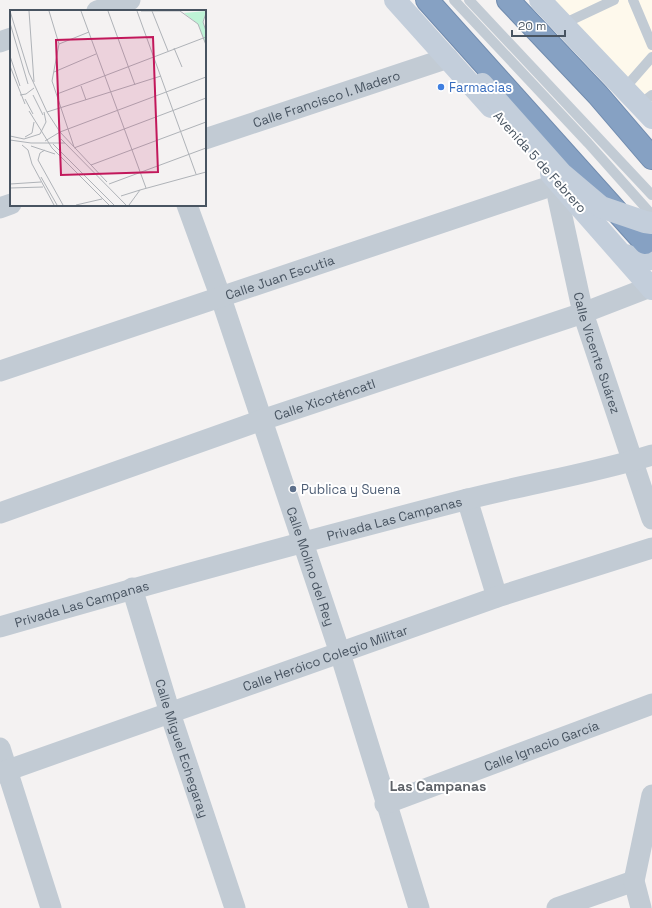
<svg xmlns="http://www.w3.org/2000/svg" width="652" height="908" viewBox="0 0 652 908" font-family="'Space Grotesk',sans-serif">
<rect width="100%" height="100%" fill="#f4f2f2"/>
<path fill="#fef9ec" d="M540 0H652V118Z"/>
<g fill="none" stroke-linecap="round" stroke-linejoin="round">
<g stroke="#718caf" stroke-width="24">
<path id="highway" d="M427 0 645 243
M508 0 598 95 652 158"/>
</g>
<path stroke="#c2cbd4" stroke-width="10" d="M454 0 588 143 652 215
M469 0 652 195
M633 0 652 45
M563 24 614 0
M624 89 652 57
M639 105 652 95"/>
<g stroke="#c2cbd4" stroke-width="21">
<path d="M97 11 130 0"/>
<path d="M0 42 11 38"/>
<path id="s1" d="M205 139 448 58"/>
<path id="s2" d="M560 184 558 198 583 313 652 519"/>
<path id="s3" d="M187 205 221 298 340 653 419 908"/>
<path d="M0 208 11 204"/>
<path id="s4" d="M0 371 548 187 557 181"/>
<path d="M467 499 497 597"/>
<path id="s5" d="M0 513 262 420 583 313 650 287"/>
<path id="s6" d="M132 588 170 713 235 908"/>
<path id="s7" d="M0 627C154 582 309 540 464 500 526 484 591 474 652 455"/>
<path d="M0 748 51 908"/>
<path id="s8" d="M0 773 497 597 652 548"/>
<path id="s9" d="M385 804 652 704"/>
<path d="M557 908 634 881"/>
<path d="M641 908 634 881 652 795"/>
</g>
<path stroke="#c3cedb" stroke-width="22" d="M395 0 491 107
M540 0 652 118
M551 174 652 289
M622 254 643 260 652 259"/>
<use href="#highway" stroke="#86a1c3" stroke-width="22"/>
<path stroke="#c3cedb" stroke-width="22" d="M482 84 562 174 601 207 645 222 652 223"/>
</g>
<circle fill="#3f7fe0" stroke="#fff" stroke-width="1.5" cx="441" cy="87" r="4"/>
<circle fill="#5c6f8a" stroke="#fff" stroke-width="1.5" cx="293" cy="489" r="4"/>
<g text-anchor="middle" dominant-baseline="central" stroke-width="4" stroke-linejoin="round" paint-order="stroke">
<g font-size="13" fill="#366cbe" stroke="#fff" text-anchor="start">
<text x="449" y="87">Farmacias</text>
</g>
<g font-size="13" fill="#485461" stroke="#fff">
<text stroke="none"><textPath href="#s1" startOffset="128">Calle Francisco I. Madero</textPath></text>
<text transform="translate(540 162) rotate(48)">Avenida 5 de Febrero</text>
<text stroke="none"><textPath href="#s4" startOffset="295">Calle Juan Escutia</textPath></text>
<text stroke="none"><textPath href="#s2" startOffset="174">Calle Vicente Suárez</textPath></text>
<text stroke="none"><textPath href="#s5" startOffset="344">Calle Xicoténcatl</textPath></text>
<text stroke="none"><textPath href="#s7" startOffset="409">Privada Las Campanas</textPath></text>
<text stroke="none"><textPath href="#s3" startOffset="382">Calle Molino del Rey</textPath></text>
<text stroke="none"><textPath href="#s7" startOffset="85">Privada Las Campanas</textPath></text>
<text stroke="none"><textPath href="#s8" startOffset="345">Calle Heróico Colegio Militar</textPath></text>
<text stroke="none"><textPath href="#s9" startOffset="167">Calle Ignacio García</textPath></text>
<text stroke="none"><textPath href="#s6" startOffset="168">Calle Miguel Echegaray</textPath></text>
</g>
<g font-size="13" fill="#4e5e75" stroke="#fff" text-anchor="start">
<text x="301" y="489">Publica y Suena</text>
</g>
<g font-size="14" font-weight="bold" fill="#5d6167" stroke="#fff">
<text x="438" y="786">Las Campanas</text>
</g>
</g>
<g transform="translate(10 10)">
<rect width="196" height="196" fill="#f4f2f2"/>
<path d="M196 1 193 12 196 21V35L188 14 174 3Z" fill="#bef3d6"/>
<path fill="none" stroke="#afb3b8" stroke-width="1" d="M0 1 19 63 37 102 50 122 97 172M19 1 24 72M39 1 49 34 42 71 64 137M71 1 136 178M98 1 125 75M127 1 186 164M131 1H170L188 14 196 35M142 1 158 41M196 3 193 12 196 21M0 13 18 74M49 34 79 22M164 38 172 57M0 46 10 76M0 56 15 94M44 62 86 44M71 76 76 90M47 84 196 27M10 85 16 84 24 78M23 85 33 105M15 89 23 104M19 101 42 138 99 195M37 102 151 66M50 122 196 67M0 126 14 129 30 124 36 112 34 102M15 127 22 123 24 112M51 129 116 195M0 130 21 133H55M35 131 50 122M43 134 104 195M12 135 18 140 22 154 44 195M21 136 45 144M64 138 196 88M35 140 30 143 28 150 53 195M81 155 196 112M31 167 47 195M0 174 31 172M99 174 196 138M0 178 33 177M111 186 130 180M66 195 92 189M119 195 130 180 196 162"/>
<path fill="#c2185b" fill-opacity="0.15" stroke="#c2185b" stroke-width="2" d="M143 27 148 162 51 165 46 30Z"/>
<rect width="196" height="196" fill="none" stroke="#485461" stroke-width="2"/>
</g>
<path d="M512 30v6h53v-6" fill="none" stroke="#485461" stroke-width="2"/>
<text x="518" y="30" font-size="12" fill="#485461" stroke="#ffffff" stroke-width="3" paint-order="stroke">20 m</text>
</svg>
